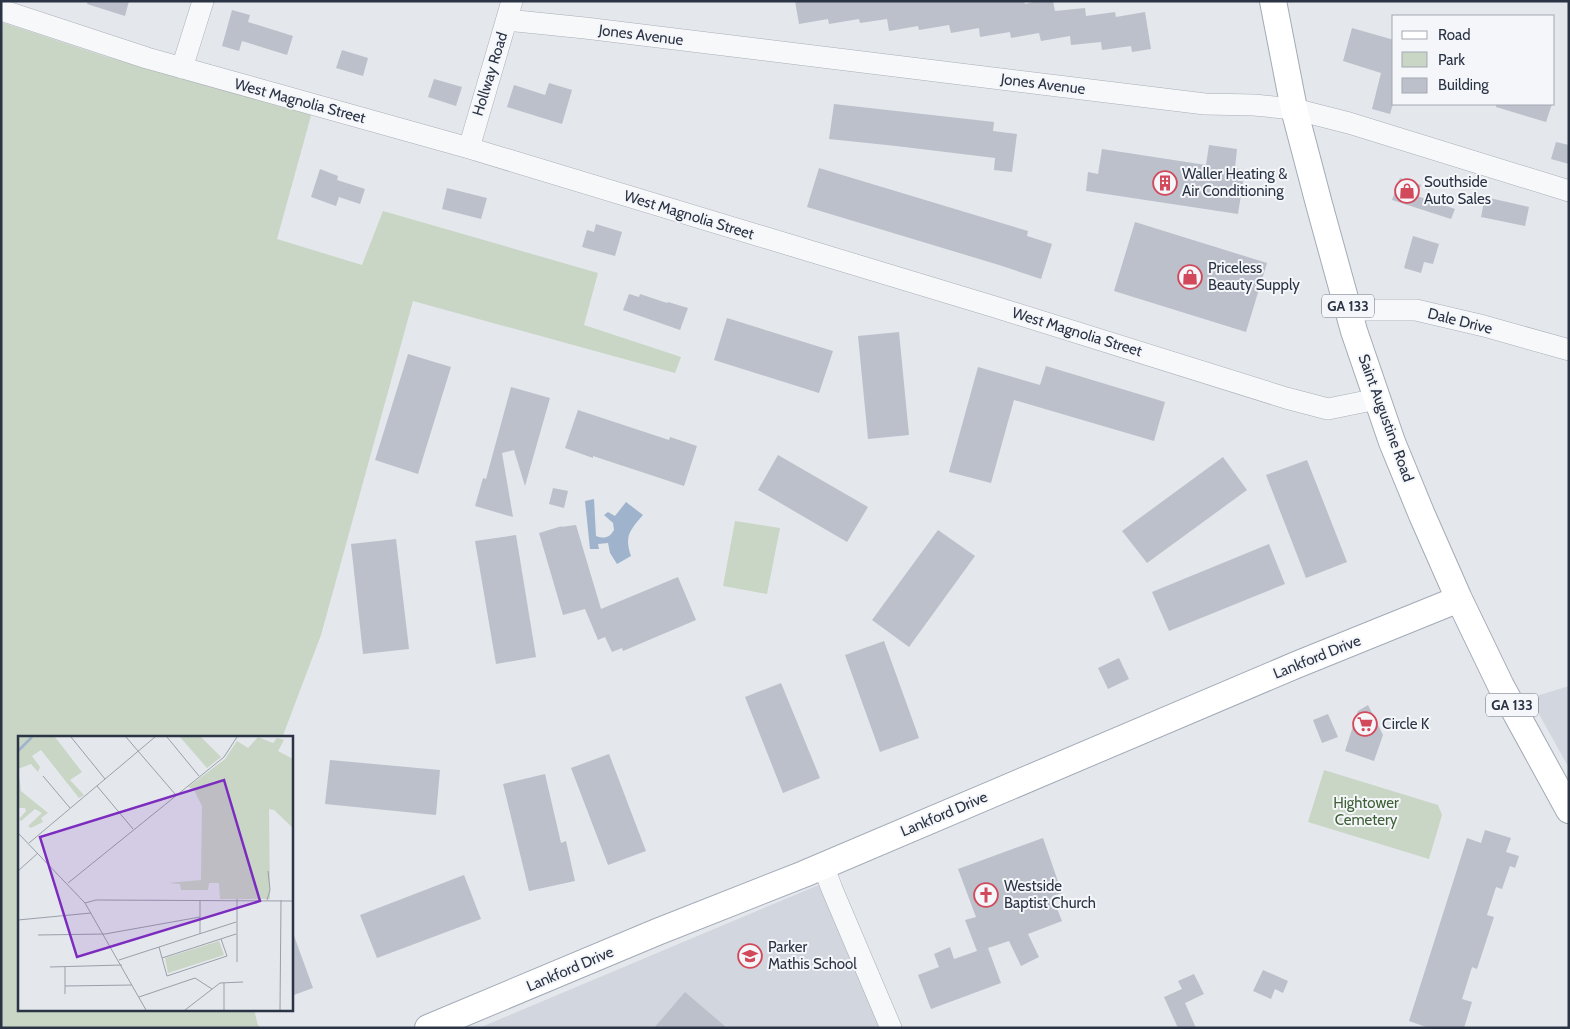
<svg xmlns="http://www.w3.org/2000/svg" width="1570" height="1029" viewBox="0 0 1570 1029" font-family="Cabin,sans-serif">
<rect width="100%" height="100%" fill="#e4e7ec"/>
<path fill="#d2d6de" d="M1569 686V768L1530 698Z
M821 884 882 1028H479Z"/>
<path fill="#c9d6c5" d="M1 22 107 57 312 112 277 239 362 265 383 211 598 273 584 325 681 357 675 373 413 301 321 635 282 738H19V1010H254L258 1025 261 1028H1Z
M735 521 780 528 767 594 723 586Z
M1324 770 1438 805 1442 815 1429 859 1308 822Z"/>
<path fill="#9fb4cc" d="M594 499 596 536C605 539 609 538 614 530L613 523 604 515 608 512 615 516 626 502 643 515C630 530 624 536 631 556L617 564 610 553 608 543 598 544 599 549H590L585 501Z"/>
<path fill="#bbc0ca" d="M88 1H129L125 16 87 4Z
M795 1H1024L1025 4 1038 1H1053L1055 11 1085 8 1086 16 1115 12 1116 17 1145 12 1151 49 1132 52 1131 46 1102 50 1101 42 1071 45 1070 36 1041 41 1039 33 1011 38 1010 32 980 37 979 28 951 33 949 25 919 30 918 26 889 31 887 19 860 23 859 19 829 24 828 19 799 24Z
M232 10 250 15 248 22 293 36 287 55 242 41 239 51 222 46Z
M1352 28 1394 40V101L1390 114 1372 109 1381 73 1343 61Z
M342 50 368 58 363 76 336 68Z
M434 79 462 87 456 106 428 97Z
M549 83 572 90 562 124 507 107 514 85 545 95Z
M834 104 994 122 993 131 1017 134 1012 172 994 170 995 158 896 146 829 139Z
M1496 104H1552L1546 122 1496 107Z
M1556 142 1569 145V164L1551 159Z
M1209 145 1237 149 1235 168 1245 170 1238 214 1086 191 1088 172 1098 174 1102 149 1206 165Z
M819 168 1028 231 1027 236 1052 244 1041 279 999 265 807 207Z
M320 169 338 176 337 180 365 189 360 204 339 197 336 206 311 197Z
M1400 178 1421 185 1417 196 1455 209 1451 219 1392 200Z
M447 188 487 198 481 219 442 209Z
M1485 197 1529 207 1525 226 1481 217Z
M1135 222 1267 263 1246 332 1114 291Z
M596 224 622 232 615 256 582 247 587 230 594 232Z
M1413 236 1439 244 1433 264 1424 262 1421 273 1404 268Z
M629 294 639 297 640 294 667 303 668 302 688 308 680 330 623 310Z
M727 318 833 351 819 393 714 360Z
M899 332 909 435 868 439 858 336Z
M408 354 451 367 418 474 375 460Z
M1046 366 1165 402 1154 441 1014 400 991 483 949 472 978 367 1040 385Z
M511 387 550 398 525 486 514 450 502 453 513 517 475 506 483 478 486 479Z
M578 410 669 440 670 437 697 446 684 486 593 456V458L565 448Z
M778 455 868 507 847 542 758 490Z
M1223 457 1247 490 1147 563 1122 531Z
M1307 460 1347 562 1306 578 1266 475Z
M553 488 568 491 564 508 549 504Z
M576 525 601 609 678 577 696 620 623 651 622 648 612 652 605 637 598 640 585 609 563 615 539 533 562 526 561 527Z
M938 530 975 556 909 647 872 620Z
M516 535 536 657 496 664 475 541Z
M396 539 409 649 363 654 351 544Z
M1269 544 1285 584 1169 631 1152 592Z
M884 641 919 738 880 752 845 655Z
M1119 658 1129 679 1108 689 1098 668Z
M781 683 820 778 783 793 745 697Z
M1368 705 1383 735 1374 761 1345 751 1358 711Z
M1328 714 1338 737 1322 743 1313 720Z
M609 754 646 851 608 865 571 768Z
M330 760 440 770 436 815 325 804Z
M545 774 561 843 566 841 575 881 529 891 503 784Z
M1485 830 1511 838 1506 852 1519 856 1515 868 1510 866 1502 889 1496 887 1487 915 1494 917 1477 969 1472 967 1462 999 1472 1002 1464 1028H1429L1409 1021 1467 838 1481 843Z
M1043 838 1062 893 1052 896 1062 921 1028 934 1039 957 1021 966 1009 941 988 948 1001 983 931 1009 918 975 939 967 934 954 950 947 954 959 977 951 965 920 976 917 958 869Z
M464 875 481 919 377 958 360 915Z
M291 933H293L313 988 291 996Z
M1263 970 1288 981 1283 993 1275 989 1271 999 1253 991Z
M1194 974 1204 994 1185 1003 1196 1028H1178L1164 997 1182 989 1178 981Z
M685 992 727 1028H654Z"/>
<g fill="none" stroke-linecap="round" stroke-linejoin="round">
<g stroke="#a9aeb7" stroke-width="22">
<path id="minor" d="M1 10 147 58 469 148 995 307 1286 398 1328 409 1377 399
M507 20 585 28 1205 104 1254 105 1294 109 1349 123 1569 191
M182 68 203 1
M469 148 512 1
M1349 310H1416L1484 326 1569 350
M823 865 832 889 891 1028"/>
</g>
<g stroke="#a3abb8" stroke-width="28">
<path id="major" d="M1273 1 1294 109 1319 204 1354 331 1392 442 1422 515 1459 599 1501 686 1569 810
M428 1028 657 932 804 874 1296 665 1459 599"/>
</g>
<use href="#minor" stroke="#f7f8fa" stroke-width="21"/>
<use href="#major" stroke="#fff" stroke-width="26"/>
</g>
<defs>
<g id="building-ring" transform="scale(1.25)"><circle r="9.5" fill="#f4f6f9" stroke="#d1495b" stroke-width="1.5"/><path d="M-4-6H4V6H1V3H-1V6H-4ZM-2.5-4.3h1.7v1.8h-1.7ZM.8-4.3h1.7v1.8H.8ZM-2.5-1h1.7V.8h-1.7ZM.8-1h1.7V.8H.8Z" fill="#d1495b"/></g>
<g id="shop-ring" transform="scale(1.25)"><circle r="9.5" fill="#f4f6f9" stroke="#d1495b" stroke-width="1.5"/><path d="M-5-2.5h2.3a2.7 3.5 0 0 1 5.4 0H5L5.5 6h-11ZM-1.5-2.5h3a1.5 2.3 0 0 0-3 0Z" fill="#d1495b"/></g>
<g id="supermarket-ring" transform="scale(1.25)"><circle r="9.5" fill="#f4f6f9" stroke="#d1495b" stroke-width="1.5"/><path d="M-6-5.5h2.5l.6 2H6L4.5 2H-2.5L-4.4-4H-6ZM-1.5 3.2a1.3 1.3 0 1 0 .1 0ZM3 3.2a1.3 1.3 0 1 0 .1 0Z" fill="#d1495b"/></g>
<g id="church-ring" transform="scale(1.25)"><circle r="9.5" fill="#f4f6f9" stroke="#d1495b" stroke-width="1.5"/><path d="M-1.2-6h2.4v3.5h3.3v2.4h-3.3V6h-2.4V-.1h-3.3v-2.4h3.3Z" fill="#d1495b"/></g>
<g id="school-ring" transform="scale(1.25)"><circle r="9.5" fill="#f4f6f9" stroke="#d1495b" stroke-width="1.5"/><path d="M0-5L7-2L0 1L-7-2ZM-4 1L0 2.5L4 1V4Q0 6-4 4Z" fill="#d1495b"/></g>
</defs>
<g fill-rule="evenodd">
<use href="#building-ring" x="1165" y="183"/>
<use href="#shop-ring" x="1407" y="191"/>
<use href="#shop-ring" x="1190" y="277"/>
<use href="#supermarket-ring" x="1365" y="724"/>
<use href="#church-ring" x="986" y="895"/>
<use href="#school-ring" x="750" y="956"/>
</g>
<g text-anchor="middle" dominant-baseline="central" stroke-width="4" stroke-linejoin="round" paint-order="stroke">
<g fill="#f4f6f9" stroke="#676e7b" stroke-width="1">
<rect x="1322" y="294.5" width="52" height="23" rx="4"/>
<rect x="1486" y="693.5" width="52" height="23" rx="4"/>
</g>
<g font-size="14" font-weight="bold" fill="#2b3445">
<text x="1348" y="306">GA 133</text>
<text x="1512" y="705">GA 133</text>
</g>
<g font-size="15" fill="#2b3445" stroke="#f4f6f9">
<text transform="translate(641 35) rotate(7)">Jones Avenue</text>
<text transform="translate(490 74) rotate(-73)">Hollway Road</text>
<text transform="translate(1043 84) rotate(7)">Jones Avenue</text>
<text transform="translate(300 101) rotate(15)">West Magnolia Street</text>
<text transform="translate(689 215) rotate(17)">West Magnolia Street</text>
<text transform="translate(1460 321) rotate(14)">Dale Drive</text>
<text transform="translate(1077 332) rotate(17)">West Magnolia Street</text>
<text transform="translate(1386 418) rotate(70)">Saint Augustine Road</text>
<text transform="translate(1317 657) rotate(-22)">Lankford Drive</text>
<text transform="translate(944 814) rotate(-23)">Lankford Drive</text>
<text transform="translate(570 969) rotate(-23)">Lankford Drive</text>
</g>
<g font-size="15" fill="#2b3445" stroke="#f4f6f9" text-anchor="start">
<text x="1182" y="174">Waller Heating &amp;<tspan x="1182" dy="17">Air Conditioning</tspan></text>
<text x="1424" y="182">Southside<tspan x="1424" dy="17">Auto Sales</tspan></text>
<text x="1208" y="268">Priceless<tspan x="1208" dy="17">Beauty Supply</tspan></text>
<text x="1382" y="724">Circle K</text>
<text x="1004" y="886">Westside<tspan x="1004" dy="17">Baptist Church</tspan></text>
<text x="768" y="947">Parker<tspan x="768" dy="17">Mathis School</tspan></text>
</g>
<g font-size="15" fill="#3f6138" stroke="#f4f6f9">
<text x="1366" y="803">Hightower<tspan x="1366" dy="17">Cemetery</tspan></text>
</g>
</g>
<g transform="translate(18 736)">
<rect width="275" height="275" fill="#e4e7ec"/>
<path d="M0 1H37L64 36 52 44 66 59 61 62 23 14 14 20 22 31 20 36 13 28 0 33 3 55 30 77 23 82 25 86 13 92 10 90 24 77 17 73 3 85 1 83 8 75 7 72H0ZM162 1H183L203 21 189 32ZM240 1 255 7 259 2 266 4 260 15 275 23V92L256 74 251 73 252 163H202L201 147H191L190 154H163L162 148 150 147 183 144 184 70 176 54 170 51 207 23 219 5 230 12ZM201 205 206 219 150 237 147 222Z" fill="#c9d6c5"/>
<path fill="none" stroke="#9fb4cc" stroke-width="2.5" d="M0 15 14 1"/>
<path fill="none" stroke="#9a9fa9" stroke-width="1" d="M53 1 87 43M108 1 157 58M149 1 181 40M25 40 52 72M79 50 115 93M0 97 67 167 128 274M11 107 137 1M0 135 20 117M50 147 206 21 219 1M219 163V226M182 164V198M249 164 252 154 250 135M67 167 78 164 275 165M0 184 73 177M20 199 87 198 182 181M141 211 149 240 209 220 203 203M144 222 218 198M101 224 218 186M32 231 104 229M47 250 114 249M47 258V231M121 261 177 242 194 253M167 274 202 247 225 246M206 274V247M262 274 263 164"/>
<path fill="#7b2cbf" fill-opacity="0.15" stroke="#7b2cbf" stroke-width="2.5" d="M206 44 242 165 59 221 22 101Z"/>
<rect width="275" height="275" fill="none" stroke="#2b3445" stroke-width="2.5"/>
</g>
<rect width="1570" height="1029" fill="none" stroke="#2b3445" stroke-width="5"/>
<rect x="1392" y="15" width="162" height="90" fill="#f4f6f9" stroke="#a4a8b1"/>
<rect x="1402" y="31" width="25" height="8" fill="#ffffff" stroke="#a4a8b1"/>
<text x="1438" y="40" font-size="15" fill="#2b3445">Road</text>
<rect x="1402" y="52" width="25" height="15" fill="#c9d6c5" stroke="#a4a8b1"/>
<text x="1438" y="65" font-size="15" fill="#2b3445">Park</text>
<rect x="1402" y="78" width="25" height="15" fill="#bbc0ca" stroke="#a4a8b1"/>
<text x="1438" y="90" font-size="15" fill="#2b3445">Building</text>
</svg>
